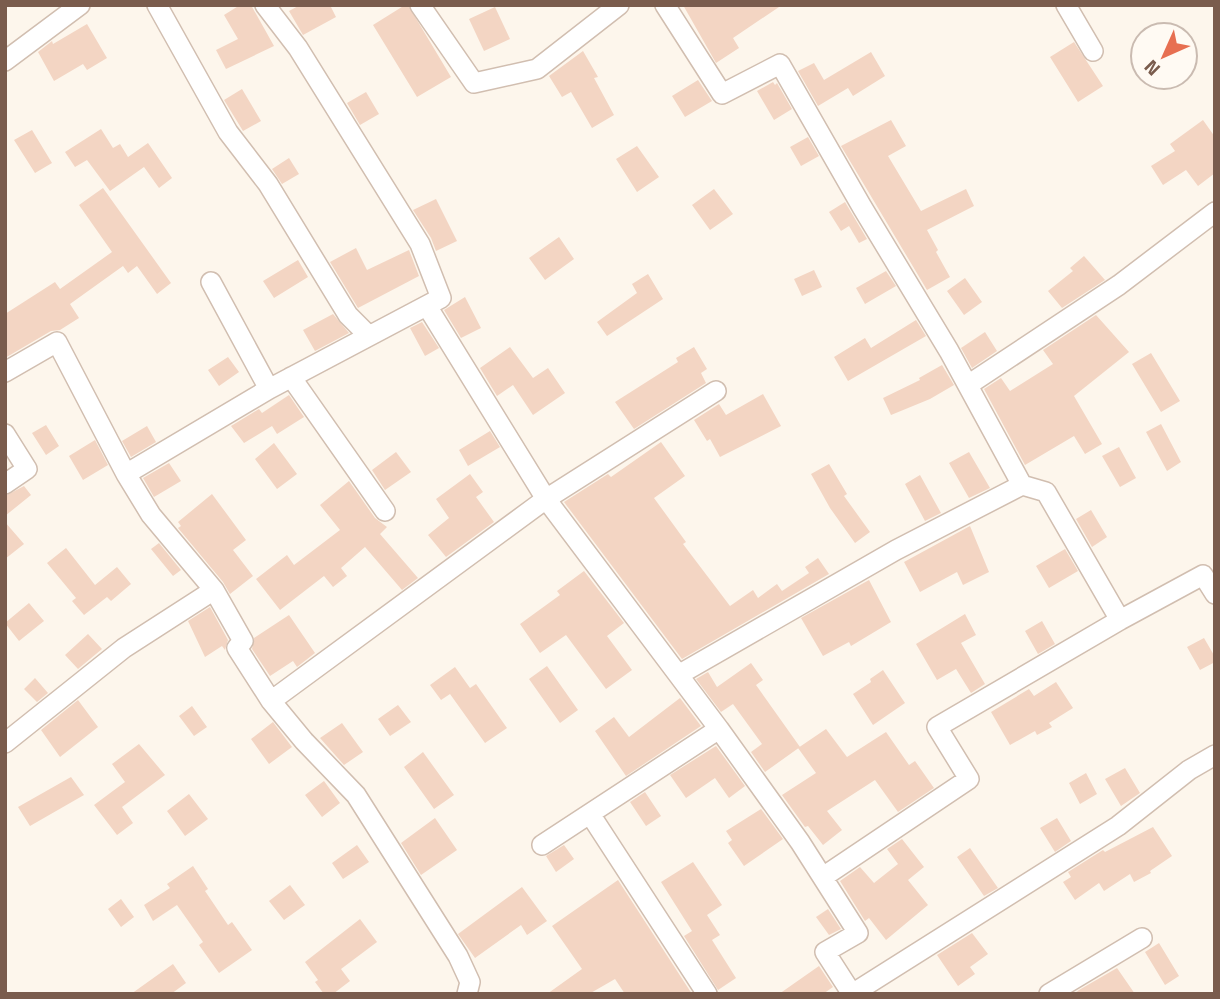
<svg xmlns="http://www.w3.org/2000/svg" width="1220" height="999" viewBox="0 0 1220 999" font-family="'Titillium Web',sans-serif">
<rect width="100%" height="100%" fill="#fdf6ec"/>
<path fill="#f3d5c3" d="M240 5H251L274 46 226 69 216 50 238 39 224 15Z
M300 5H330L336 17 303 35 289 11Z
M405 5H408L451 77 417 97 373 25Z
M683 5H782L733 38 739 48 716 63Z
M495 7 510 39 484 51 469 19Z
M87 24 107 58 87 70 83 64 54 81 38 52 52 41 53 44Z
M1074 42 1103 86 1078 102 1050 57Z
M583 51 598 77 594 78 614 115 592 128 571 92 562 97 549 76Z
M871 52 885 76 853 96 848 88 818 106 798 71 814 63 824 80Z
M698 80 712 101 685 117 672 96Z
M773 82 775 85 777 83 792 109 774 120 757 91Z
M242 89 261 121 243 131 224 100Z
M366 92 379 114 360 125 347 103Z
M891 120 906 146 888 156 921 211 966 189 974 206 927 230 938 250 936 252 950 277 927 290 841 146Z
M1203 120 1215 137V173L1198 186 1186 170 1163 185 1151 166 1175 151 1170 144Z
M101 129 113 148 120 144 128 157 148 143 172 178 159 188 144 167 110 191 87 160 75 167 65 152Z
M32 130 52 163 35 173 14 140Z
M808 137 819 156 801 166 790 147Z
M637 146 659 177 637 192 616 159Z
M289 158 299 174 282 184 272 169Z
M103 188 171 283 157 294 137 266 128 273 123 266 70 304 79 318 60 330 51 331 5 358V314L55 282 60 289 112 252 79 205Z
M714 189 733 214 710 230 692 205Z
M436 199 457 241 436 251 431 238 413 210Z
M845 202 867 239 859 243 849 226 841 231 829 212Z
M559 237 574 259 545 280 529 258Z
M356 248 367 270 409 250 419 276 358 308 330 262Z
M1084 256 1105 280 1062 308 1048 291 1073 271 1070 268Z
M298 260 308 277 274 298 263 281Z
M814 270 822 287 802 296 794 279Z
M886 271 896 286 865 304 856 288Z
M648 274 663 299 607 336 597 322 637 293 632 284Z
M965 278 982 302 964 315 947 291Z
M465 297 481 328 461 338 444 310Z
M333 314 349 333 315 351 303 330Z
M1096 315 1129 352 1074 396 1102 444 1085 454 1074 436 1025 465 984 389 1001 378 1010 391 1053 364 1043 350Z
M916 320 926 336 848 381 834 357 865 338 871 348Z
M422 322 439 348 425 356 410 328Z
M985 332 997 351 972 368 961 348Z
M510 347 533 378 548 368 565 393 533 415 513 385 497 396 480 368Z
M694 347 707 369 701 373 706 383 634 429 615 402 678 362 676 358Z
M1151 353 1180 401 1161 412 1132 364Z
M228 357 239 372 219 386 208 370Z
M942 365 954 385 930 399 891 415 883 398 920 380 919 378Z
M763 394 781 426 720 457 710 439 707 441 694 420 719 404 726 415Z
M289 395 304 417 277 434 272 426 244 443 231 426 259 409 262 413Z
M1161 424 1181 462 1167 471 1146 432Z
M46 425 59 446 46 455 32 433Z
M147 426 156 442 131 457 122 441Z
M490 431 500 447 468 466 459 450Z
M95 440 108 465 83 480 69 456Z
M661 442 685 476 654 498 686 542 683 544 730 606 753 590 758 598 777 584 782 591 809 573 805 567 818 558 829 574 682 659 564 502 608 474 611 477Z
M274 443 297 474 277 489 255 459Z
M1119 447 1136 478 1120 487 1102 456Z
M396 452 411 472 385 490 372 470Z
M969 452 990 488 969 498 949 463Z
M169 463 181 481 154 497 143 478Z
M829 464 847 494 844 496 870 532 855 543 830 508 811 474Z
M470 474 483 492 476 497 494 522 446 557 428 535 449 518 436 499Z
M920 475 941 513 925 521 905 484Z
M349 481 375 518 387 527 380 534 418 578 402 590 365 547 341 568 347 576 333 587 324 576 280 610 256 579 287 555 294 565 340 530 320 505Z
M24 486 31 495 5 516V496Z
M212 494 246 540 233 550 253 576 230 594 223 582 178 528 181 526 178 522Z
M1091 510 1107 537 1092 547 1076 519Z
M5 522 24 544 5 559Z
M970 526 989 572 963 585 957 572 920 592 904 562Z
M159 543 181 570 173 576 151 549Z
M66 548 95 585 117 567 131 584 111 601 107 597 84 615 72 601 76 598 47 563Z
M1065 549 1078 571 1049 588 1036 566Z
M584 571 624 623 607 636 632 670 606 689 566 635 540 653 520 624 560 595 557 591Z
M869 580 891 622 851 646 849 642 823 656 801 618Z
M29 603 44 621 19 641 5 623Z
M210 607 228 640 225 650 222 646 205 657 188 621Z
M965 614 976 635 961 643 985 684 971 693 956 669 937 680 916 644Z
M289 615 315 653 297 667 293 661 270 676 252 649 254 638Z
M1042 621 1055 644 1038 654 1025 631Z
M88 634 102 649 78 669 65 655Z
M1204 638 1215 657V662L1200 670 1187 647Z
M751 663 763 680 756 685 800 747 765 772 751 752 762 744 733 704 721 712 696 679 708 672 717 687Z
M547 666 578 710 560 723 529 679Z
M455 667 470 688 476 684 507 728 485 743 450 694 441 700 430 685Z
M883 670 905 703 873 725 853 694 871 682 870 679Z
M35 678 48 693 37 702 24 689Z
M1056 682 1073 708 1049 723 1052 727 1037 735 1035 731 1010 745 991 712 1029 689 1034 696Z
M680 698 701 726 626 776 595 731 614 717 629 737Z
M78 700 98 727 60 757 41 730Z
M398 705 411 722 390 736 378 719Z
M192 706 207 727 194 736 179 716Z
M273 722 292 747 269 764 251 739Z
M342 723 363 752 344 765 320 738Z
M826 729 847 757 886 732 909 765 915 761 934 788 898 812 875 780 827 811 842 830 823 845 808 826 805 827 782 795 816 773 798 748Z
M139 744 165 775 122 807 133 823 117 835 94 805 125 782 112 764Z
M716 746 745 786 729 798 715 778 686 798 670 775Z
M423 752 454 795 434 809 404 767Z
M1125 768 1140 793 1121 806 1105 779Z
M1086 773 1097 794 1080 804 1069 783Z
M71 777 84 795 30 826 18 807Z
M324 781 340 803 322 817 305 795Z
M645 792 661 816 646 826 630 802Z
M189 794 208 819 185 836 167 811Z
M761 809 783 839 744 866 728 843 732 840 726 831Z
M435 818 457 850 421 875 401 843Z
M1057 818 1071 841 1055 852 1040 828Z
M1153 827 1172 856 1150 871 1151 873 1134 882 1130 874 1104 891 1099 883 1075 900 1063 882 1071 877 1068 872 1103 850 1105 852Z
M902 839 924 867 908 880 928 905 886 940 869 918 865 921 840 881 860 867 874 883 898 864 887 849Z
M357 845 369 862 343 879 332 863Z
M564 845 574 859 556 872 546 856Z
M970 848 998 888 984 896 957 857Z
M693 862 722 905 707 915 720 935 712 940 736 978 718 990 684 936 692 931 661 882Z
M193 866 208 889 205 891 228 925 232 922 252 950 219 973 199 945 203 942 177 905 153 921 144 905 170 888 167 884Z
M618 880 692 994H625L615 979 589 994H547L582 969 552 926Z
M290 885 305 905 284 920 269 901Z
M522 887 547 921 527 935 521 925 475 958 458 934Z
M121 899 134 917 121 927 108 909Z
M828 909 841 929 829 935 816 917Z
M360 919 377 942 341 969 350 981 333 994H324L315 982 318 980 305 962Z
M972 933 988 954 970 967 975 974 958 986 937 955Z
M1159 943 1179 976 1165 985 1145 952Z
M173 964 186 983 171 994H131Z
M819 966 833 987 823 994H779Z
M1117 968 1135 994H1074L1079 990Z"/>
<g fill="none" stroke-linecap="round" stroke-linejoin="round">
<g stroke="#d1beb0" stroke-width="22">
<path id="minor" d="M157 5 228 132 268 184 348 315 369 336
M420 5 474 83 537 69 619 5
M665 5 722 94 780 64 862 207 949 351 1022 485 896 550 680 674
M1066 5 1093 51
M5 61 80 5
M211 282 269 389
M427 306 546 499 716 391
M5 372 57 342 126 474 151 515 214 590 124 648 5 743
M291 377 385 511
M968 385 1119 285 1215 212
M5 434 27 469 5 484
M126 474 269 389 441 298 420 244 298 48 265 5
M1022 485 1046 492 1120 620 1203 575 1215 594
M214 590 243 641 237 648 271 701 304 741 356 795 458 956 470 982 467 994
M271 701 546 499 719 729 800 842 858 933 825 952 852 994
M590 814 707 994
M542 845 719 729
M823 877 969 779 937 727 1120 620
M852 994 1118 826 1189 770 1215 755
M1049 994 1142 938"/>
</g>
<use href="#minor" stroke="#fff" stroke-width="19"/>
</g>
<rect width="1220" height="999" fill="none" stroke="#7a5c4d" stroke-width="14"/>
<g transform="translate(1164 56) rotate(225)"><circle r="33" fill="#fffaf3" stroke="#cabbb1" stroke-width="2"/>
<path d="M0-5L12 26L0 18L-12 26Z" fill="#e76f51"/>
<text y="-10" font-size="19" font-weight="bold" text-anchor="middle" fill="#7a5c4d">N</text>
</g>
</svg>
